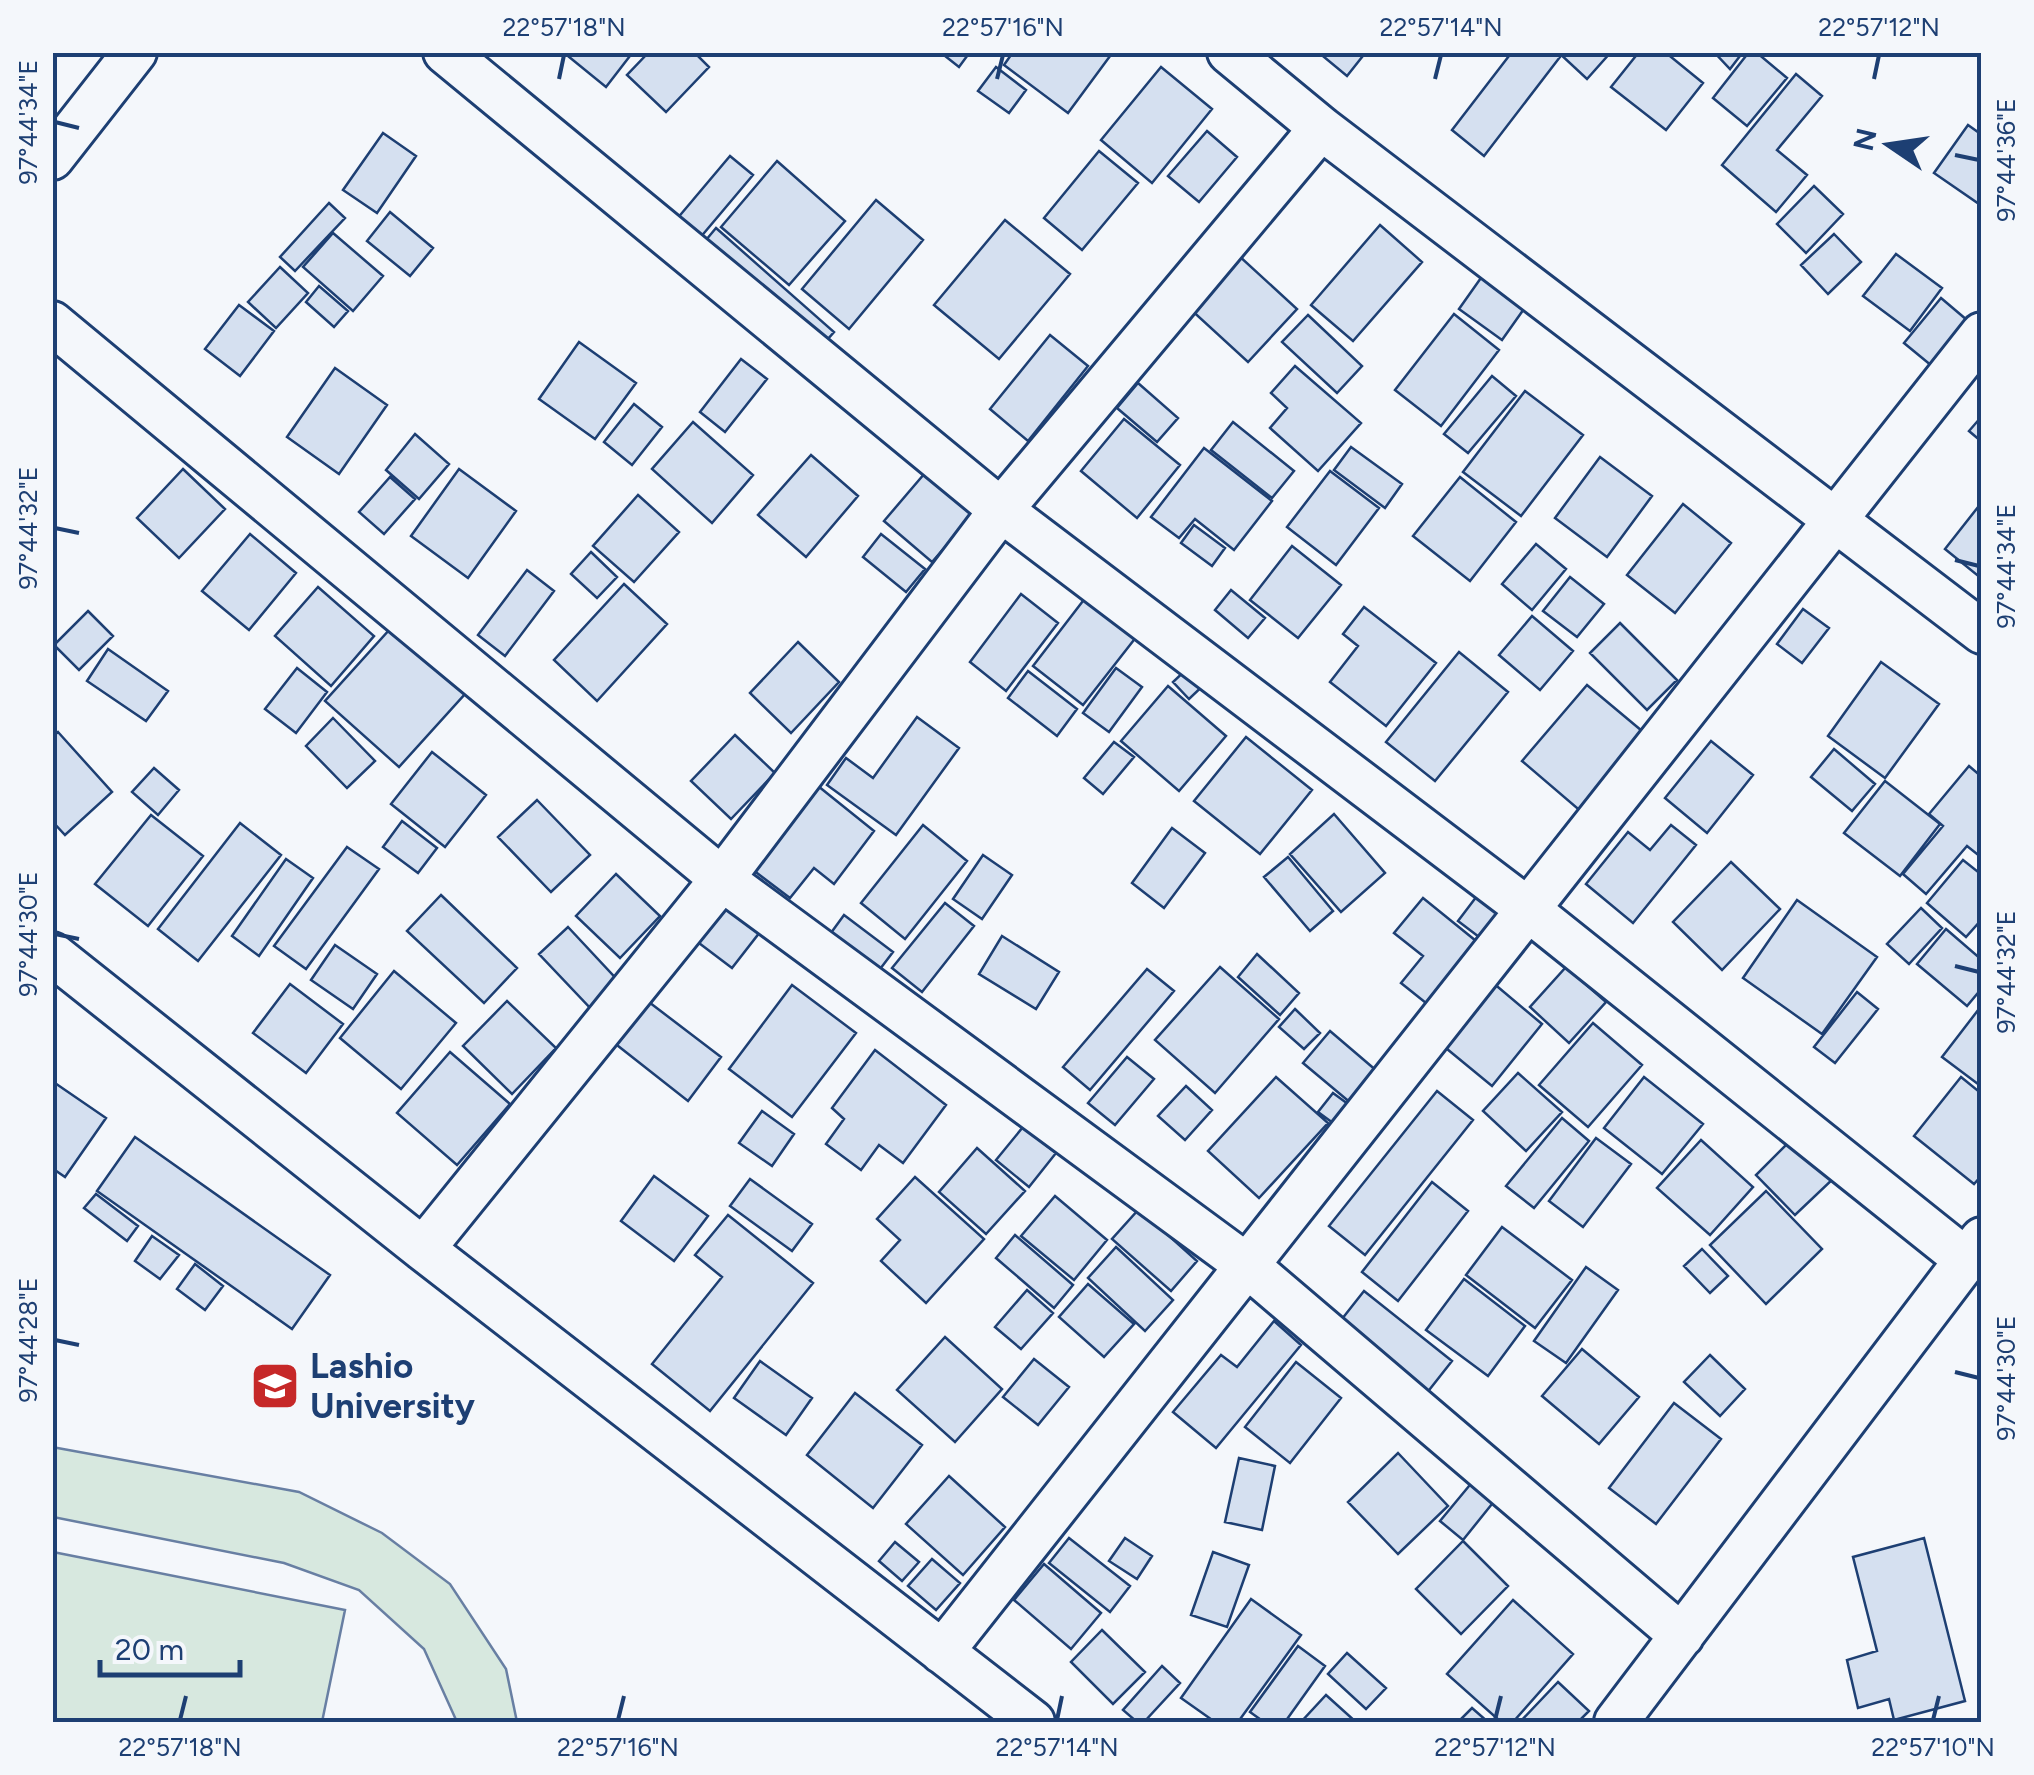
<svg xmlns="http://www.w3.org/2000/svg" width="2034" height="1775" viewBox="0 0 2034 1775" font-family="Figtree,sans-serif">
<rect width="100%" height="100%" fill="#f4f7fb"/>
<path fill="#d7e8df" stroke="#687fa3" stroke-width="2.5" d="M52 1447 299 1492 382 1533 450 1584 506 1669 517 1722H457L424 1649 359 1590 284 1563 53 1517Z
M53 1552 345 1610 322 1722H53Z"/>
<path fill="#d5e0f0" stroke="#1d3f73" stroke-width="2.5" d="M563 52H633L606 87Z
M649 52H694L709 67 666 112 627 75Z
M940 52H970L959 67Z
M1013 52H1113L1068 113 1004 65Z
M1318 52H1366L1347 76Z
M1512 52H1554L1560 57 1484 156 1452 130Z
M1558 52H1611L1587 79Z
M1639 52H1665L1703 83 1666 130 1611 87Z
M1714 52H1743L1730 69Z
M1749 52H1756L1787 78 1747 126 1713 98Z
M996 67 1026 90 1009 113 978 91Z
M1161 67 1212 109 1152 183 1101 140Z
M1796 74 1822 96 1777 150 1807 175 1776 212 1722 165Z
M1968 125 1982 135V206L1934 173Z
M1207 131 1237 157 1199 202 1168 176Z
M383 133 416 156 377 213 343 190Z
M1099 151 1138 183 1082 250 1044 218Z
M730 156 753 175 699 239 676 220Z
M777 161 845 221 789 285 721 227Z
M1814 186 1843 214 1806 253 1777 224Z
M876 200 923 240 849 329 802 289Z
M329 203 345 218 295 271 280 257Z
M390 212 433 248 410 276 367 241Z
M1005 220 1070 274 999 359 934 305Z
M1380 225 1422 262 1353 341 1311 305Z
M716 228 834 332 819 349 701 246Z
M333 233 383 276 353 311 303 267Z
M1834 234 1861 262 1828 294 1801 265Z
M1237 254 1297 309 1248 362 1188 307Z
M1896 254 1942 288 1910 331 1863 296Z
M280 267 308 293 276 328 248 302Z
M1483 275 1526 306 1502 340 1459 309Z
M319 286 348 311 334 327 306 302Z
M1941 298 1974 326 1938 371 1904 343Z
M239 305 274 331 240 376 205 349Z
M1454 314 1499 350 1441 426 1395 390Z
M1308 315 1362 366 1337 393 1282 342Z
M1050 335 1088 366 1028 441 990 409Z
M579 342 636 383 595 439 539 399Z
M741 359 767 379 725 432 700 412Z
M1295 366 1361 423 1318 471 1270 428 1287 408 1271 393Z
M335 368 387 405 339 474 287 437Z
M1492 376 1516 396 1468 453 1444 434Z
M1138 383 1178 418 1157 442 1117 408Z
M1525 391 1583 435 1521 516 1463 472Z
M634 404 662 427 632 465 604 442Z
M1982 416V442L1969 431Z
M1124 419 1180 465 1137 518 1081 471Z
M693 422 753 475 712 523 652 469Z
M1233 422 1294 471 1272 498 1211 450Z
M415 434 449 464 419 499 386 470Z
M1351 447 1402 484 1385 508 1334 470Z
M1204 448 1272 501 1234 550 1195 519 1179 538 1151 517Z
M811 455 858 496 806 557 758 515Z
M1600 457 1652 496 1607 557 1555 518Z
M183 469 225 509 179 558 137 518Z
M459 469 516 511 468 578 411 536Z
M1330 471 1379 508 1336 565 1287 527Z
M925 473 973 515 932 562 884 521Z
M390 477 415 499 384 534 359 512Z
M1460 477 1516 522 1470 581 1413 536Z
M638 495 679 532 634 582 593 546Z
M1982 502V579L1945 549Z
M1683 504 1731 543 1675 613 1627 575Z
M1194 525 1225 548 1212 566 1181 543Z
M250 534 296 573 249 630 202 591Z
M881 534 925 569 906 592 863 557Z
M1536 544 1566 569 1532 610 1502 584Z
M1292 546 1341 585 1298 638 1250 600Z
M591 552 617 577 597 598 571 574Z
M527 570 554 591 505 656 478 635Z
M1570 577 1604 604 1577 637 1543 611Z
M624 584 667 624 597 701 554 660Z
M318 587 374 636 331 686 275 636Z
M1231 590 1265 618 1248 638 1215 610Z
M1021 594 1058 623 1006 691 970 662Z
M1086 597 1137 636 1083 705 1033 666Z
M1364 607 1436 663 1386 726 1330 682 1358 646 1343 634Z
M1803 609 1829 628 1802 663 1777 644Z
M88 611 113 636 79 670 54 645Z
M1532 616 1573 651 1540 690 1499 655Z
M400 618 474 684 399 767 325 701Z
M1620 623 1677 680 1647 710 1590 653Z
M798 642 839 682 791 733 750 693Z
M108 649 168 691 146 721 87 681Z
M1459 652 1508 692 1435 781 1386 742Z
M1881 662 1939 704 1885 778 1828 736Z
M1193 663 1209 680 1189 699 1173 682Z
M297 668 327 692 296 733 265 709Z
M1116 668 1142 687 1109 732 1083 713Z
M1028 671 1077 709 1057 736 1008 698Z
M1587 685 1648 736 1584 814 1522 761Z
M1168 686 1226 736 1179 791 1121 741Z
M917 717 959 748 896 835 827 785 846 758 873 778Z
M333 718 375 761 347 788 306 746Z
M58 732 112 792 65 835 52 821V737Z
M735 735 775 773 731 819 691 781Z
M1246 737 1312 790 1260 854 1194 801Z
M1711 741 1753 775 1707 833 1665 798Z
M1114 742 1134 757 1103 794 1084 778Z
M1834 749 1875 784 1852 811 1811 777Z
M432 752 486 795 445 847 391 804Z
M1969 766 1982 777V858L1967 846 1926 894 1903 874 1943 826 1929 814Z
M154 768 179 790 158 815 132 792Z
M1885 781 1940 824 1900 876 1844 833Z
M818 786 874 831 834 884 814 868 790 898 753 870Z
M537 800 590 855 551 892 498 837Z
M1334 814 1385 873 1341 912 1290 854Z
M151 815 203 856 148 926 95 884Z
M402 821 437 848 418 873 383 847Z
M240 823 281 855 198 961 158 929Z
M923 825 967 861 905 939 861 903Z
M1671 825 1696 845 1633 923 1586 884 1628 832 1650 850Z
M1172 828 1205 853 1164 908 1132 883Z
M347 847 379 869 306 969 274 946Z
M983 855 1012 875 982 919 953 899Z
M1288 857 1333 911 1310 931 1264 877Z
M286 859 313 878 259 956 232 936Z
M1963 860 1982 875V919L1966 937 1927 903Z
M1731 862 1780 909 1722 970 1673 922Z
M616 874 660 916 620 958 576 916Z
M726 891 767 923 732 968 691 937Z
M1480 892 1510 915 1487 943 1458 921Z
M441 895 517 968 484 1003 407 931Z
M1423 898 1481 945 1431 1007 1401 983 1423 956 1394 933Z
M1797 900 1877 957 1822 1034 1743 978Z
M945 903 974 926 922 992 892 968Z
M1921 908 1942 928 1909 964 1887 944Z
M844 915 893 952 877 973 828 937Z
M568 927 623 986 594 1012 539 954Z
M1946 929 1982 960V988L1967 1006 1917 964Z
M1002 936 1059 972 1036 1009 979 974Z
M335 945 377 974 353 1009 311 980Z
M1257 954 1299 993 1280 1015 1238 977Z
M1220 967 1279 1019 1215 1093 1155 1040Z
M1566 967 1606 1002 1569 1043 1530 1007Z
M1147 969 1174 991 1090 1090 1063 1067Z
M394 971 456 1023 401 1089 340 1038Z
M1492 982 1542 1024 1492 1086 1441 1044Z
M290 984 343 1024 306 1073 253 1033Z
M792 985 856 1033 792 1117 729 1069Z
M1857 992 1878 1009 1835 1063 1814 1047Z
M641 996 721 1057 688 1101 608 1038Z
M507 1001 556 1048 512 1094 463 1046Z
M1982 1005V1087L1942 1057Z
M1295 1009 1320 1033 1304 1049 1279 1027Z
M1593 1023 1642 1065 1588 1127 1539 1085Z
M1330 1031 1378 1072 1352 1104 1303 1063Z
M875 1050 946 1105 903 1163 879 1145 861 1170 826 1144 844 1119 832 1108Z
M450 1052 510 1104 457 1165 397 1113Z
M1127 1057 1154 1079 1115 1125 1088 1103Z
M1518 1073 1562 1112 1526 1151 1483 1111Z
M1276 1077 1328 1123 1259 1198 1208 1151Z
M1644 1077 1703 1124 1662 1174 1604 1128Z
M1961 1077 1982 1094V1175L1974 1184 1914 1136Z
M52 1081 106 1118 65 1177 52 1168Z
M1186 1086 1212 1110 1185 1140 1158 1116Z
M1437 1091 1473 1120 1365 1255 1329 1226Z
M1333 1093 1348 1104 1333 1123 1318 1112Z
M762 1111 794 1134 772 1166 739 1143Z
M1562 1118 1589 1141 1534 1208 1506 1186Z
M1023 1127 1056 1153 1029 1187 996 1160Z
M135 1137 330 1275 292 1329 97 1191Z
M1794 1137 1834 1178 1795 1215 1756 1175Z
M1596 1138 1631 1164 1583 1227 1549 1201Z
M1701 1140 1753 1187 1710 1235 1657 1188Z
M977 1148 1025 1191 986 1234 939 1192Z
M654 1176 708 1216 674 1261 621 1221Z
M915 1177 984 1239 926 1303 881 1261 900 1240 877 1219Z
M750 1179 812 1224 792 1251 730 1206Z
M1432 1182 1468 1211 1398 1301 1362 1272Z
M1766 1191 1822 1249 1766 1304 1710 1245Z
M96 1194 138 1226 127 1241 84 1208Z
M1055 1196 1107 1240 1074 1280 1021 1236Z
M1139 1209 1197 1261 1171 1291 1112 1239Z
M728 1215 813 1283 710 1411 652 1364 722 1277 695 1255Z
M1502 1227 1572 1280 1535 1328 1466 1275Z
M1015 1235 1073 1285 1054 1308 996 1258Z
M152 1236 179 1255 160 1279 135 1261Z
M1116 1247 1173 1300 1145 1331 1088 1278Z
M1702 1249 1728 1276 1710 1293 1684 1266Z
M195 1264 223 1286 205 1310 177 1289Z
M1586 1267 1618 1290 1566 1363 1534 1341Z
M1464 1279 1525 1326 1488 1376 1426 1330Z
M1088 1284 1134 1324 1104 1357 1059 1317Z
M1027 1290 1053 1313 1021 1349 995 1327Z
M1364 1291 1452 1361 1426 1394 1338 1324Z
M1274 1321 1301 1345 1216 1448 1173 1412 1221 1355 1237 1367Z
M945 1337 1002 1389 955 1442 897 1390Z
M1582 1349 1639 1397 1599 1444 1542 1396Z
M1710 1355 1745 1389 1720 1416 1684 1382Z
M1034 1359 1069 1387 1038 1425 1003 1397Z
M760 1361 812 1398 786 1435 734 1398Z
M1296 1362 1341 1398 1290 1463 1245 1427Z
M855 1393 922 1445 873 1508 807 1455Z
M1674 1403 1721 1439 1656 1524 1609 1488Z
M1398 1453 1448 1506 1398 1554 1348 1502Z
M1239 1458 1275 1466 1262 1530 1225 1522Z
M949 1476 1005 1527 963 1575 906 1524Z
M1474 1480 1496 1499 1463 1540 1440 1521Z
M1069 1538 1130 1586 1110 1612 1049 1563Z
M1125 1538 1152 1556 1137 1579 1109 1561Z
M1924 1538 1965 1701 1894 1720 1889 1699 1858 1708 1847 1660 1877 1651 1853 1557Z
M1463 1541 1508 1586 1461 1634 1416 1589Z
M895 1542 919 1562 902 1581 879 1561Z
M1213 1552 1249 1565 1227 1627 1191 1615Z
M932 1559 960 1583 936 1610 908 1586Z
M1044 1564 1101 1613 1071 1649 1014 1600Z
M1251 1599 1301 1635 1238 1722H1215L1181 1698Z
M1513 1600 1573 1654 1513 1722H1501L1447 1674Z
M1102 1630 1145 1672 1113 1704 1071 1662Z
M1298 1646 1325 1666 1285 1722H1264L1250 1712Z
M1347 1653 1386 1688 1366 1709 1328 1674Z
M1162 1666 1180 1683 1144 1722H1137L1123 1710Z
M1558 1682 1589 1711 1578 1722H1520Z
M1326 1695 1356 1722H1301Z
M1472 1708 1488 1722H1458Z"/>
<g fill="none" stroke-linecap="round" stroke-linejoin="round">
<g stroke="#1d3f73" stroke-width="48">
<path id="minor" d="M445 52 1001 510 1525 907 1965 1259
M1229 52 1321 128 1982 632
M52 158 135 52
M52 323 722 879 1249 1267 1682 1636
M52 954 423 1249 1033 1722
M423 1249 722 879 1001 510 1321 128
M942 1652 1982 334
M1616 1722 1982 1239"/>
</g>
<use href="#minor" stroke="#f4f7fb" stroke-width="42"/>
</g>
<path fill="none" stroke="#1d3f73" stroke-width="4" d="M559 79 564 55M997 79 1003 55M1435 79 1441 55M1874 79 1879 55M55 122 79 128M1955 155 1979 160M55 528 79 533M1955 560 1979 566M55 934 79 939M1955 966 1979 972M55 1340 79 1345M1955 1372 1979 1378M180 1720 186 1696M618 1720 624 1696M1057 1720 1062 1696M1495 1720 1501 1696M1933 1720 1939 1696"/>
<defs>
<g id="university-square" transform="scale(2.5)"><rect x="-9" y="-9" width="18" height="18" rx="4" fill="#c62828" stroke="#f4f7fb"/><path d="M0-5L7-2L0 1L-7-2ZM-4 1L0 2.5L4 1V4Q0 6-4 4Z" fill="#fff"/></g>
</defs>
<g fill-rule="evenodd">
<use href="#university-square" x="275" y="1386"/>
</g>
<g text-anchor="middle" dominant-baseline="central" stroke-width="8" stroke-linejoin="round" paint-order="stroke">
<g font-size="35" font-weight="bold" fill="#1d3f73" stroke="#f4f7fb" text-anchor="start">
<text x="310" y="1366">Lashio<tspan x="310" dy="40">University</tspan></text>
</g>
</g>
<rect width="2034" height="1775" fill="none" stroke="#f4f7fb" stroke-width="110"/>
<g transform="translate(1889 145) rotate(283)" stroke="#f4f7fb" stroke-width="8" paint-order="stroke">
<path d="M0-8L18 38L0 25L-18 38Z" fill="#1d3f73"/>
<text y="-15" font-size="28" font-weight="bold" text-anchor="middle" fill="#1d3f73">N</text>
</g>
<path d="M100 1660v15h140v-15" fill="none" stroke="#1d3f73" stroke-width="5"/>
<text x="115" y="1660" font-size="30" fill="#1d3f73" stroke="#f4f7fb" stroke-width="8" paint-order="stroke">20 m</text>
<rect x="55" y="55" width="1924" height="1665" fill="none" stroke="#1d3f73" stroke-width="4"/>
<g font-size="25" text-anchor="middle" fill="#1d3f73">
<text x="564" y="36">22°57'18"N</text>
<text x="1003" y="36">22°57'16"N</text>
<text x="1441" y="36">22°57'14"N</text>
<text x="1879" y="36">22°57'12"N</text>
<text transform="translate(28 122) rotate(-90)" y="9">97°44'34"E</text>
<text transform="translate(2006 160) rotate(-90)" y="9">97°44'36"E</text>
<text transform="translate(28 528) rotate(-90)" y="9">97°44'32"E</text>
<text transform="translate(2006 566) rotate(-90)" y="9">97°44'34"E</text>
<text transform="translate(28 934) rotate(-90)" y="9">97°44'30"E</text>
<text transform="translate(2006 972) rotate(-90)" y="9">97°44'32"E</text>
<text transform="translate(28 1340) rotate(-90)" y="9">97°44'28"E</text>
<text transform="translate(2006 1378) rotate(-90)" y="9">97°44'30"E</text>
<text x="180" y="1756">22°57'18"N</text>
<text x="618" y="1756">22°57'16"N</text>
<text x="1057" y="1756">22°57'14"N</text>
<text x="1495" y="1756">22°57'12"N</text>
<text x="1933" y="1756">22°57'10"N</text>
</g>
</svg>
